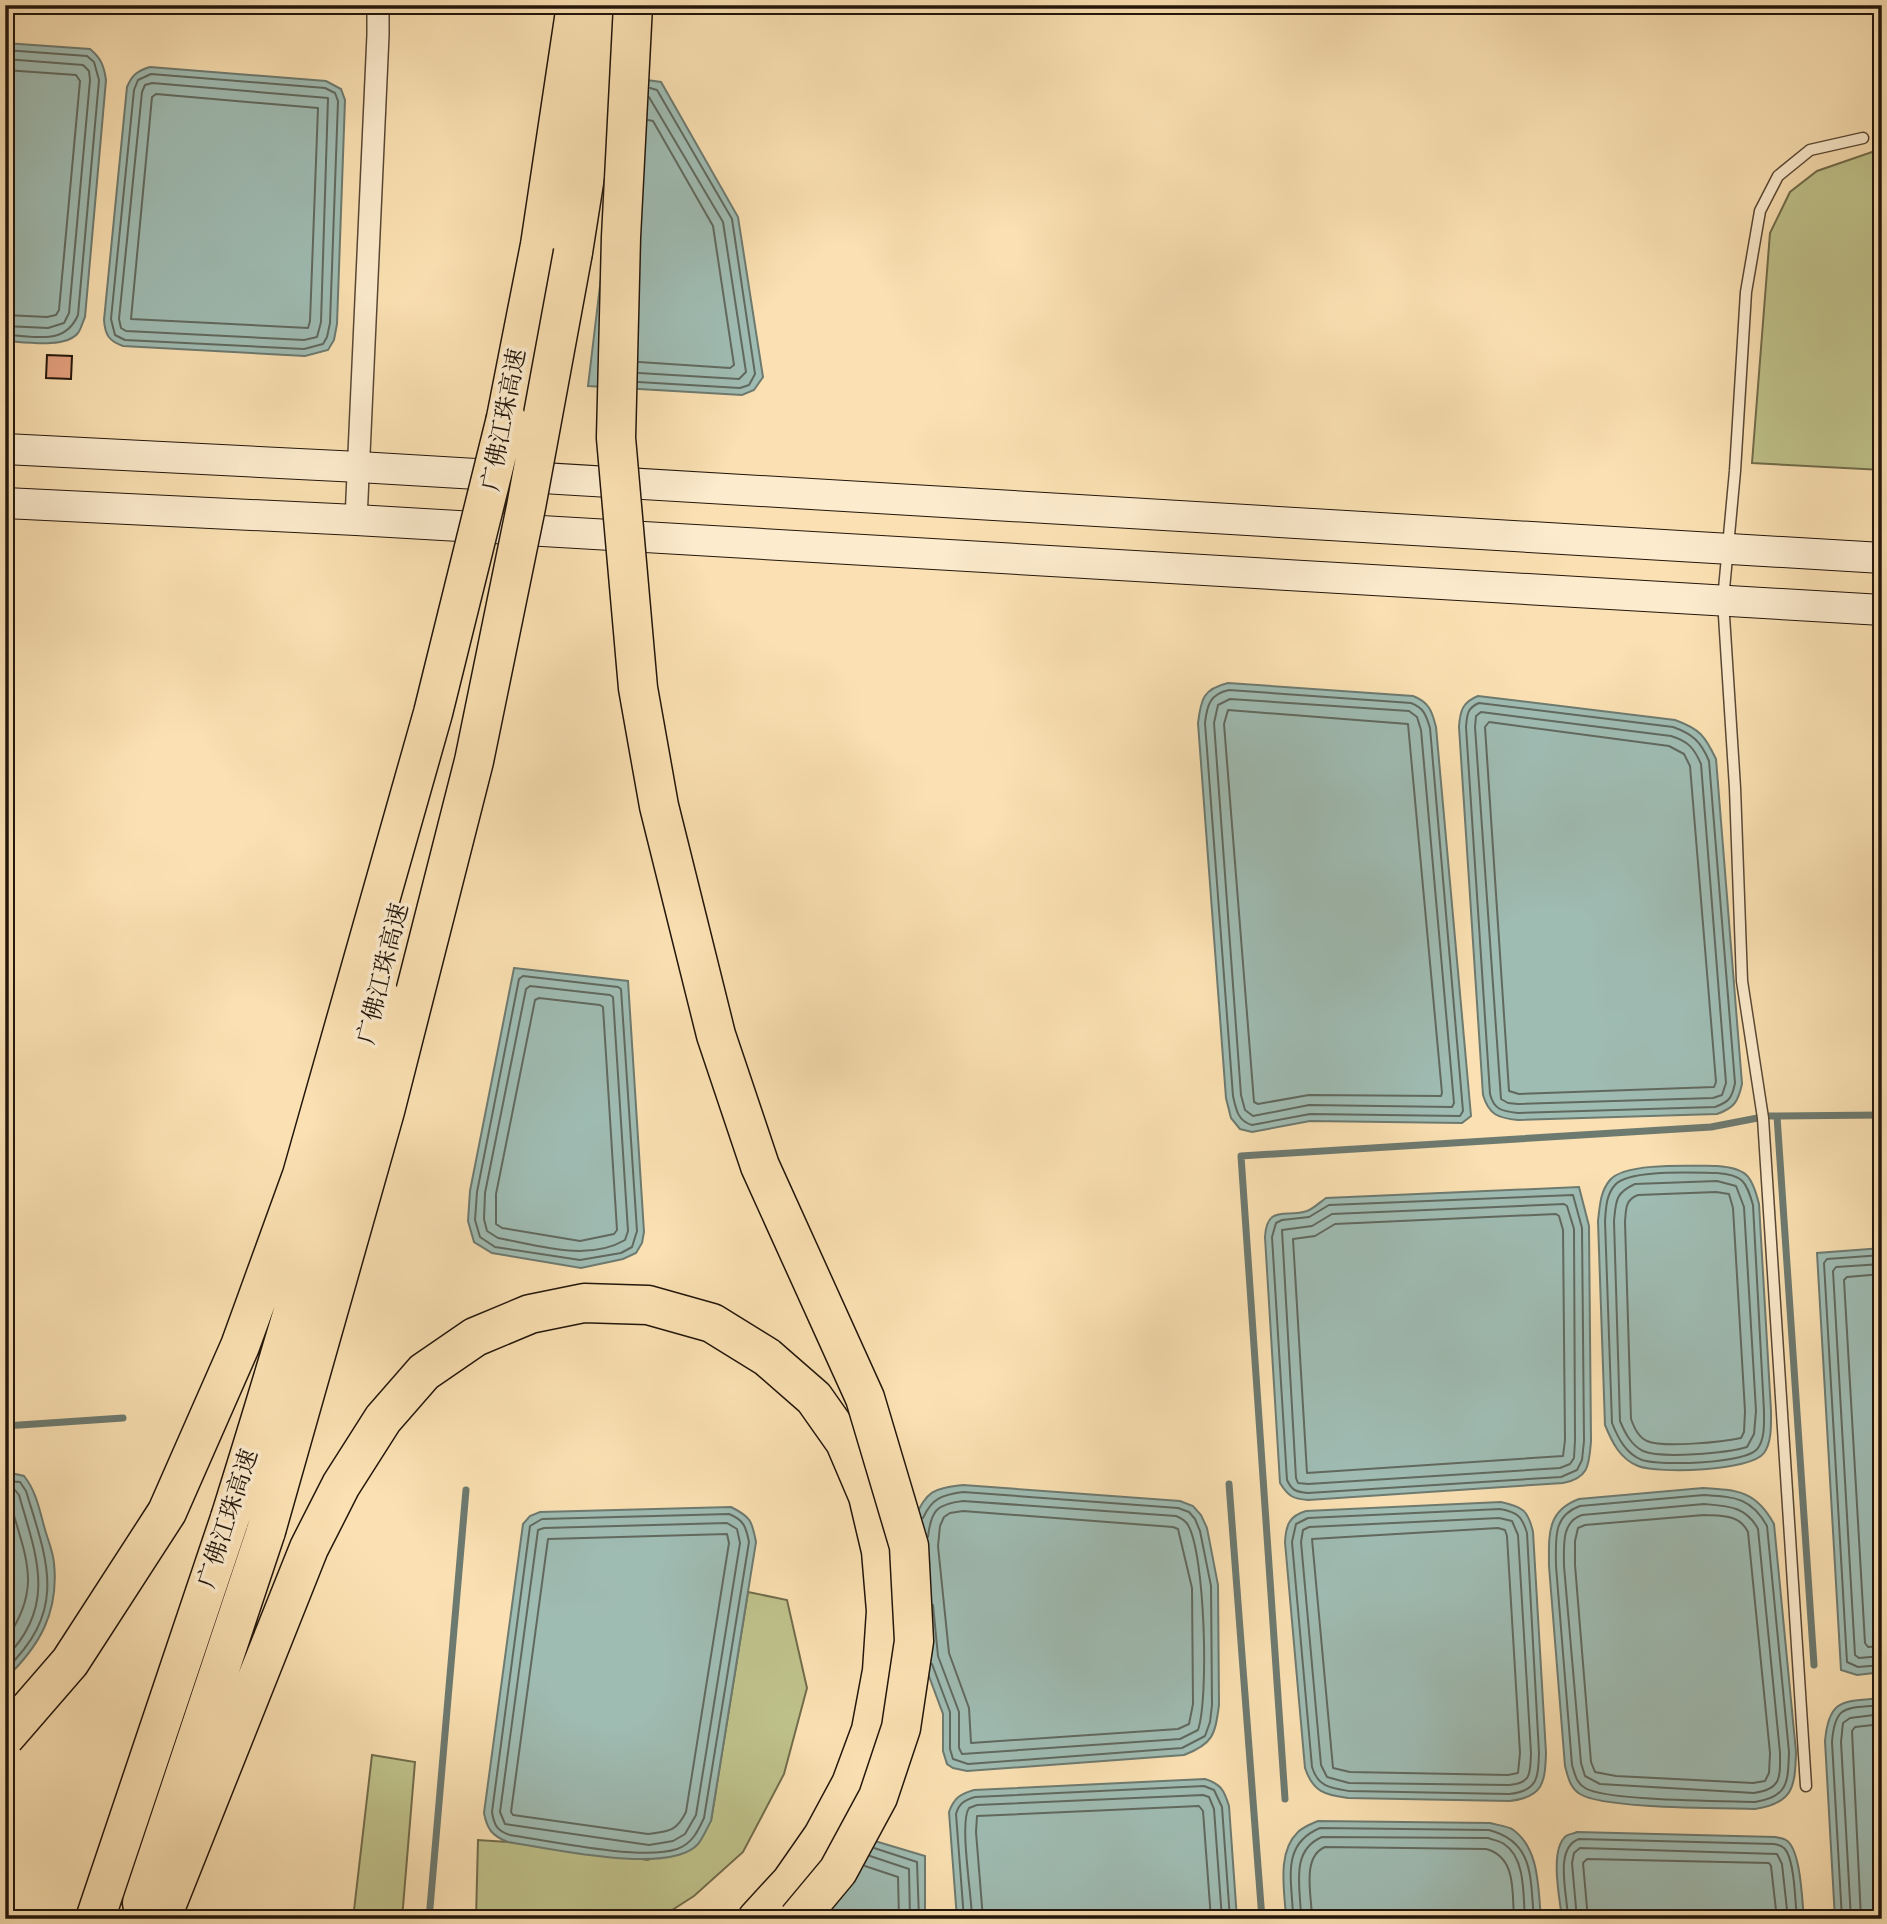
<svg xmlns="http://www.w3.org/2000/svg" width="1887" height="1924" viewBox="0 0 1887 1924" font-family="'IM FELL English','Noto Serif SC',serif">
<rect width="100%" height="100%" fill="#fae0b2"/>
<filter id="stains"><feTurbulence type="fractalNoise" baseFrequency=".00286" numOctaves="4"/><feColorMatrix values="0 0 0 0 .2 0 0 0 0 .09 0 0 0 0 .02 0 0 0 .5 -.17"/></filter>
<radialGradient id="worn" r=".72"><stop offset=".6" stop-color="#630" stop-opacity="0"/><stop offset="1" stop-color="#630" stop-opacity=".3"/></radialGradient>
<path fill="#bfc28b" stroke="#716c4b" stroke-width="2" d="M1872 152H1882V470L1752 463 1770 233 1790 192 1817 171Z
M748 1592 787 1600 807 1688 784 1774 743 1852 694 1896 658 1919H476L478 1840 508 1842 648 1860 711 1821Z
M372 1755 415 1762 402 1919H353Z"/>
<path fill="#9fbcb3" stroke="#6d7a70" stroke-width="2" d="M5 43 90 49C101 58 104 66 106 80L85 317C83 321 81 329 78 333 65 349 24 342 5 341Z
M150 67 326 81 341 89 345 100 337 324 334 340 328 350 305 356 123 346C109 341 105 335 104 320L127 87C132 75 137 71 150 67Z
M625 77 661 82 738 217 763 377 754 390 742 395 588 386Z
M1228 683 1413 696C1429 702 1432 711 1436 727L1471 1116 1462 1123 1310 1121 1252 1132 1240 1129 1231 1118 1226 1098 1198 723C1201 699 1203 689 1228 683Z
M1478 696 1675 720C1700 729 1705 736 1716 759L1742 1084C1738 1102 1734 1108 1717 1114L1518 1120C1498 1118 1489 1115 1483 1095L1459 727C1460 710 1463 702 1478 696Z
M514 968 628 981 644 1232 642 1243 636 1253 623 1259 581 1268 492 1253 474 1242 468 1221 470 1191Z
M1717 1166C1747 1168 1752 1176 1759 1204L1771 1411C1771 1424 1772 1442 1764 1453 1751 1471 1659 1474 1638 1466 1620 1459 1612 1442 1605 1425L1598 1221C1600 1205 1600 1192 1610 1180 1625 1162 1693 1166 1717 1166Z
M1579 1187 1589 1226 1591 1441C1589 1465 1589 1478 1563 1483L1308 1500C1293 1499 1288 1496 1280 1483L1265 1237C1267 1204 1286 1218 1307 1211 1313 1209 1320 1202 1326 1198Z
M1882 1248V1672L1857 1675 1841 1670 1817 1253Z
M11 1473 24 1476C36 1491 39 1508 44 1526 47 1538 53 1551 54 1563 59 1612 40 1646 5 1679V1474Z
M963 1485 1180 1501 1193 1506 1201 1515 1207 1528 1218 1585 1219 1705C1215 1735 1213 1744 1184 1755L967 1771 953 1768 947 1764 943 1751V1714L923 1660 914 1519C928 1490 932 1489 963 1485Z
M1703 1488C1738 1490 1756 1491 1774 1524L1796 1752C1795 1788 1793 1803 1755 1809 1721 1808 1604 1809 1580 1794 1570 1788 1568 1777 1565 1766L1549 1566C1549 1536 1546 1511 1579 1499Z
M1501 1502C1523 1507 1528 1510 1533 1532L1546 1753C1545 1783 1543 1797 1510 1801L1348 1798C1325 1795 1313 1792 1305 1768L1285 1542C1286 1525 1289 1516 1306 1511Z
M731 1507C751 1517 752 1521 756 1542L711 1821C707 1828 703 1838 698 1844 670 1876 548 1848 508 1842 492 1836 487 1829 484 1813L523 1524 530 1516 540 1512Z
M1882 1698V1919H1835L1825 1741C1829 1697 1844 1702 1882 1698Z
M1205 1779C1221 1784 1224 1790 1229 1806L1237 1919H957L949 1812C954 1798 960 1794 974 1790Z
M1318 1821 1490 1823C1497 1825 1506 1826 1512 1829 1540 1848 1538 1889 1541 1919H1286C1285 1892 1276 1853 1298 1832 1303 1827 1311 1824 1318 1821Z
M1577 1832 1775 1837C1779 1838 1783 1838 1786 1840 1801 1849 1802 1901 1804 1919H1562C1560 1899 1549 1850 1566 1836 1569 1834 1573 1834 1577 1832Z
M848 1833 925 1856V1919H773Z"/>
<g fill="none" stroke-linecap="round" stroke-linejoin="round">
<path stroke="#61695f" stroke-width="2" d="M5 50 87 56 94 62 99 80 78 315C64 347 34 335 5 335
M5 59 83 65 89 71 90 80 69 313 64 323 48 328 5 326
M5 70 76 75 80 81 59 310 56 315 47 317 5 315
M151 74 325 88 335 93 338 101 330 323 327 337 323 344 304 349 125 340 115 335 111 319 134 90 138 80Z
M152 83 328 98 321 322 317 337 304 340 126 331 121 328 119 319 142 92 145 85Z
M156 94 318 108 310 321 308 328 131 319 152 97Z
M639 362 730 368 734 365 713 226 653 121 648 120
M639 373 739 379 746 372 723 222 649 97
M638 382 740 388 749 385 755 374 732 219 657 90 650 88
M1229 690 1411 703C1424 708 1426 715 1430 728L1463 1111 1460 1116 1310 1114 1252 1125C1238 1121 1236 1110 1233 1096L1205 723C1207 705 1210 694 1229 690Z
M1230 699 1409 711 1417 717 1421 730 1454 1103 1452 1107 1309 1105 1253 1116 1245 1110 1241 1095 1214 723 1218 705Z
M1479 703 1673 727C1693 734 1701 742 1709 761L1735 1083C1732 1098 1729 1102 1715 1107L1518 1113C1502 1111 1494 1110 1490 1094L1466 727C1467 715 1467 708 1479 703Z
M1228 710 1408 724 1442 1093 1441 1096 1309 1095 1258 1104 1254 1102 1224 724Z
M1481 712 1671 736C1688 741 1694 748 1701 764L1726 1083 1722 1095 1713 1098 1518 1104 1508 1103 1501 1099 1475 727 1476 716Z
M1489 722 1669 746 1684 754 1690 766 1716 1082 1714 1087 1519 1094 1509 1091 1485 727Z
M523 976 618 987 621 989 637 1231 632 1247 621 1253 580 1260 495 1247 480 1237 475 1220 477 1192 519 979Z
M530 986 610 995 613 997 628 1231 625 1240C588 1262 537 1245 498 1238L487 1231 484 1219 485 1193 526 989Z
M539 998 600 1005 603 1007 617 1230 614 1234 580 1241 502 1228 496 1224V1194L535 1000Z
M1717 1173C1743 1175 1746 1181 1753 1205L1764 1411C1764 1423 1765 1438 1758 1448 1748 1464 1660 1466 1642 1460 1626 1454 1618 1438 1612 1423L1605 1221C1606 1208 1606 1195 1615 1185 1629 1169 1695 1173 1717 1173Z
M1717 1181 1736 1186 1744 1207 1756 1411 1754 1434 1747 1447C1727 1453 1662 1459 1643 1451 1631 1445 1625 1433 1620 1421L1614 1221C1616 1201 1615 1193 1635 1184Z
M1716 1192 1729 1194 1733 1208 1745 1411 1744 1432 1741 1438C1723 1442 1663 1448 1647 1441 1638 1437 1634 1427 1631 1419L1625 1222C1626 1209 1625 1200 1638 1195Z
M1573 1195 1582 1228 1584 1441 1582 1460 1577 1470 1561 1477 1308 1493C1297 1492 1292 1491 1287 1480L1272 1237 1276 1223 1282 1220 1309 1217 1329 1205Z
M1564 1204 1567 1206 1574 1229 1575 1440 1574 1458 1570 1464 1560 1468 1308 1484 1298 1483 1296 1478 1282 1230 1312 1226 1332 1214Z
M1556 1214 1559 1216 1563 1230 1565 1440 1563 1456 1307 1473 1293 1239 1315 1236 1335 1224Z
M1882 1255 1827 1259 1824 1263 1847 1662 1858 1667 1882 1665
M1882 1264 1836 1267 1833 1271 1855 1655 1859 1658 1882 1656
M1882 1274 1847 1277 1844 1280 1865 1643 1868 1647 1882 1646
M5 1481 20 1482 26 1491C48 1563 68 1610 5 1670
M5 1490H15L19 1495C36 1555 58 1606 5 1658
M1704 1495C1734 1497 1751 1497 1767 1526L1789 1752C1788 1783 1788 1797 1755 1802 1723 1801 1606 1801 1585 1788 1576 1783 1575 1774 1572 1765L1556 1566C1556 1540 1552 1516 1580 1506Z
M5 1500 10 1502C26 1559 43 1588 5 1641
M1704 1504C1727 1506 1746 1506 1758 1529L1780 1753C1780 1777 1782 1789 1754 1793L1600 1784 1585 1776 1581 1763 1564 1566C1564 1546 1561 1522 1582 1515Z
M1500 1509C1517 1512 1522 1516 1527 1533L1539 1753C1538 1778 1538 1791 1509 1794L1349 1791C1330 1788 1318 1787 1312 1767L1292 1542 1296 1524 1308 1518Z
M963 1511 1173 1527 1178 1529 1192 1588 1193 1704 1189 1724 1178 1729 971 1743 969 1708 949 1653 938 1546 940 1526 944 1517 950 1513Z
M729 1514C744 1520 746 1527 749 1542L704 1818C698 1831 692 1844 677 1849 643 1861 549 1841 510 1835 497 1831 494 1825 492 1812L530 1526 542 1519Z
M1704 1515C1722 1516 1739 1514 1748 1532L1770 1753 1769 1773 1765 1781 1753 1783 1616 1776 1595 1772 1591 1762 1575 1565V1541L1578 1528 1585 1525Z
M923 1518C932 1498 942 1495 963 1492L1178 1508 1189 1512 1195 1519 1200 1531 1211 1586 1212 1705 1210 1722 1205 1736 1182 1748 968 1764 953 1759 950 1749V1712L932 1664
M1499 1518 1512 1521 1518 1535 1531 1753C1530 1773 1532 1783 1509 1785L1349 1783 1327 1777 1321 1765 1301 1542 1303 1530 1309 1527Z
M727 1523 737 1529 740 1543 696 1815 685 1834 673 1841 649 1845 505 1824 500 1812 538 1530 544 1528Z
M1498 1528 1505 1530 1507 1536 1520 1753 1518 1773 1508 1775 1350 1772 1333 1768 1312 1539Z
M727 1534 729 1543 686 1812C676 1832 669 1831 648 1834L513 1815 511 1812 548 1539Z
M928 1537C931 1510 937 1504 963 1501L1176 1516C1181 1518 1185 1520 1188 1525 1205 1554 1209 1698 1198 1730L1180 1739 962 1754 959 1748V1712L938 1656 933 1605
M874 1848 917 1862 919 1919
M870 1856 909 1869 910 1919
M865 1866 898 1877 899 1919
M964 1919 956 1814C959 1803 965 1800 975 1797L1204 1786 1214 1790 1222 1807 1230 1919
M972 1919C972 1897 959 1822 969 1808L977 1805 1203 1795 1209 1797 1214 1809 1222 1919
M983 1919 976 1832 977 1816 1199 1806 1203 1811 1211 1919
M1293 1919C1293 1883 1279 1845 1320 1828L1489 1830C1535 1842 1530 1879 1534 1919
M1301 1919C1301 1889 1289 1851 1322 1837L1488 1838C1493 1840 1500 1841 1504 1844 1526 1858 1523 1896 1525 1919
M1312 1919C1312 1897 1301 1857 1325 1847L1486 1849C1517 1857 1512 1893 1514 1919
M1568 1919C1568 1897 1553 1848 1579 1839L1774 1844C1779 1845 1784 1846 1787 1852 1795 1868 1795 1901 1797 1919
M1577 1919 1572 1863 1574 1853 1580 1848 1777 1854 1782 1864 1788 1919
M1588 1919 1583 1863 1587 1859 1769 1863 1771 1866 1777 1919
M1842 1919 1832 1742C1835 1702 1848 1709 1882 1705
M1851 1919 1841 1742 1843 1723 1850 1718 1882 1714
M1861 1919 1852 1731 1855 1727 1882 1724"/>
<path stroke="#6d7a70" stroke-width="7" d="M1777 1116 1814 1665
M5 1426 123 1418
M1229 1484 1262 1919
M1285 1799 1241 1156 1711 1127 1768 1116 1882 1115
M429 1919 466 1490"/>
</g>
<path fill="#e5a17f" stroke="#23160b" stroke-width="2" d="M47 355 72 356 71 379 46 378Z"/>
<g fill="none" stroke-linecap="round" stroke-linejoin="round">
<g stroke="#594835" stroke-width="13">
<path id="service" d="M1806 1786 1763 1118 1742 981 1735 788 1723 600 1735 471 1746 292 1760 211 1778 176 1810 150 1863 138"/>
</g>
<g stroke="#594835" stroke-width="24">
<path id="minor" d="M356 520 378 35V5"/>
</g>
<g stroke="#23160b" stroke-width="32">
<path id="secondary" d="M5 449 359 467 1882 558
M5 503 356 520 1882 610"/>
</g>
<g stroke="#23160b" stroke-width="41">
<path id="motorway" d="M573 252 612 5
M506 418 540 245 576 5
M142 1903 266 1531
M95 1919 230 1518
M161 1919 309 1548 341 1485 383 1419 424 1372 475 1337 530 1314 584 1303 648 1305 712 1323 767 1357 814 1398 845 1442 868 1496 881 1551 886 1611 882 1671 871 1730 851 1784 823 1836 791 1882 757 1919"/>
</g>
<use href="#service" stroke="#fcebcd" stroke-width="10"/>
<use href="#minor" stroke="#fcebcd" stroke-width="21"/>
<use href="#secondary" stroke="#fcebcd" stroke-width="30"/>
<use href="#motorway" stroke="#fae0b2" stroke-width="38"/>
<g stroke="#23160b" stroke-width="41" stroke-linecap="butt">
<path id="motorway-bridge" d="M633 5 621 237 616 438 638 688 659 806 716 1035 760 1166 865 1398 909 1546 914 1641 901 1728 878 1797 838 1871 798 1919
M230 1518C284 1345 336 1171 379 994
M266 1531 385 1111 474 761 526 507 573 252
M5 1737 70 1662 167 1512 240 1346 302 1175 433 713 506 418"/>
</g>
<use href="#motorway-bridge" stroke="#fae0b2" stroke-width="38"/>
</g>
<g text-anchor="middle" dominant-baseline="central" stroke-width="7" stroke-linejoin="round" paint-order="stroke">
<g font-size="24" fill="#23160b" stroke="#fcebcd">
<text transform="translate(505 420) rotate(-79)">广佛江珠高速</text>
<text transform="translate(384 974) rotate(-76)">广佛江珠高速</text>
<text transform="translate(229 1519) rotate(-72)">广佛江珠高速</text>
</g>
</g>
<rect width="1887" height="1924" fill="none" stroke="#fae0b2" stroke-width="28"/>
<rect x="7" y="7" width="1873" height="1910" fill="none" stroke="#23160b" stroke-width="3.5"/>
<rect x="14" y="14" width="1859" height="1896" fill="none" stroke="#23160b" stroke-width="2"/>
<rect width="100%" height="100%" filter="url(#stains)"/>
<rect width="100%" height="100%" fill="url(#worn)"/>
</svg>
